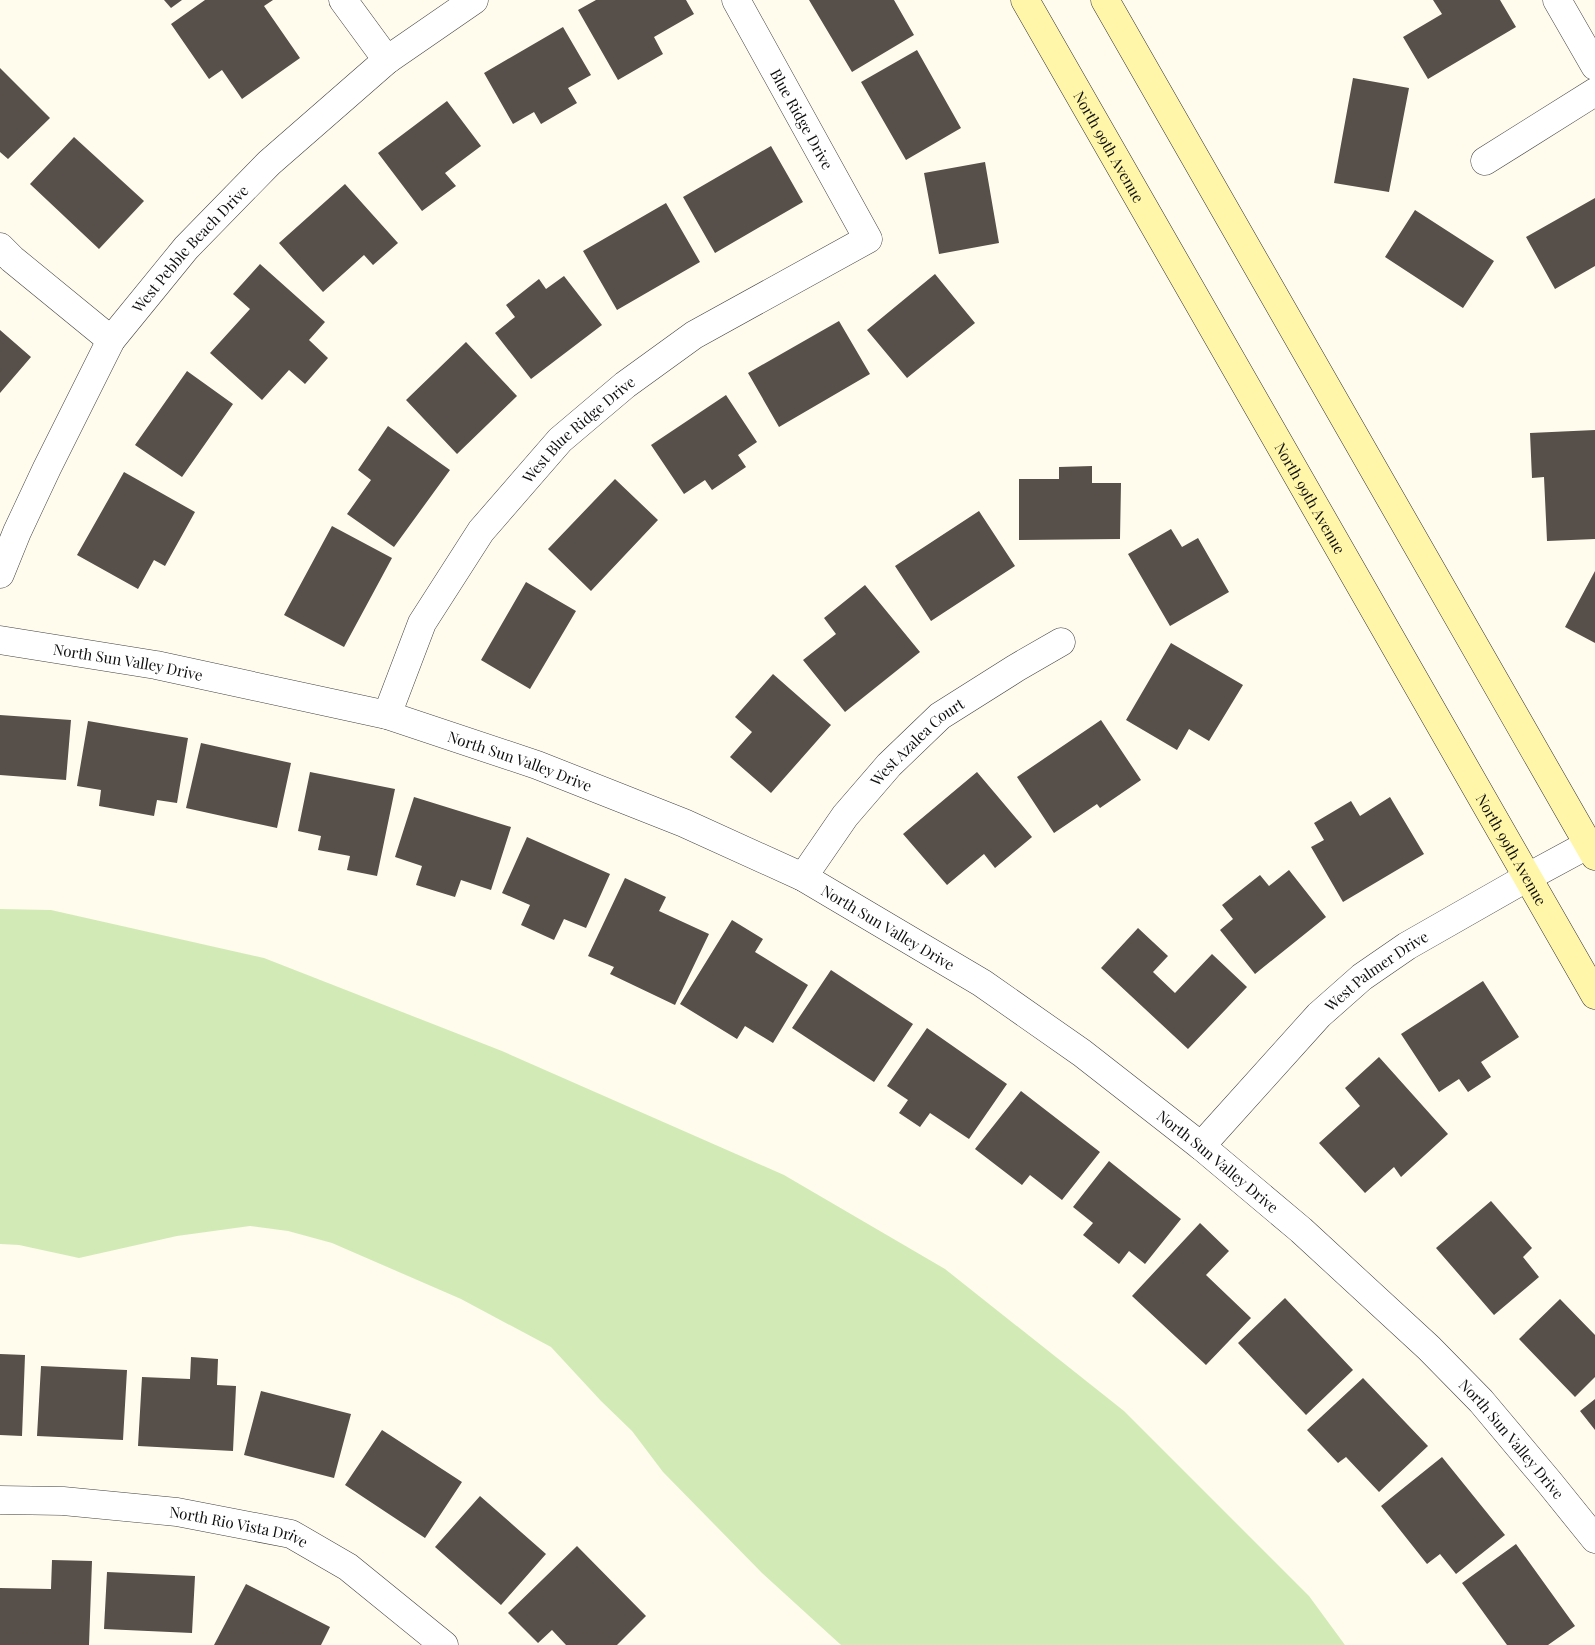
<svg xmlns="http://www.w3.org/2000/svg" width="1595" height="1645" viewBox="0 0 1595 1645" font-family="'Playfair Display',serif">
<rect width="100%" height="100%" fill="#fffcee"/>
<path fill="#d2ebb6" d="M0 909 51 910 264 958 502 1051 784 1175 945 1269 1124 1411 1309 1596 1345 1645H841L762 1573 663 1472 632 1431 601 1401 551 1347 461 1299 332 1243 288 1231 250 1226 177 1236 79 1258 19 1245 0 1244Z"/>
<path fill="#574f4a" d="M164 0H182L171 8Z
M205 0H273L264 6 300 58 242 99 222 70 209 79 171 24Z
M596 0H686L694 14 654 37 663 54 618 80 578 10Z
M809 0H894L914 35 852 72Z
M1433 0H1500L1516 27 1428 79 1403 37 1442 14Z
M563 27 591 75 568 88 577 103 541 124 534 112 513 124 484 73Z
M917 50 961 128 906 160 861 82Z
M0 68 50 118 8 159 0 152Z
M1353 78 1409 88 1389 192 1334 183Z
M447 101 481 146 445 173 456 186 422 211 378 153Z
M74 137 144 201 99 249 30 184Z
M771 146 803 202 715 253 683 197Z
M985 162 999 243 939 254 924 173Z
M345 184 398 243 373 265 364 255 323 292 279 243Z
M1595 198V266L1555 289 1526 237Z
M666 203 700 262 617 310 583 251Z
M1415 210 1494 261 1463 308 1385 257Z
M260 264 325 322 309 340 328 358 305 384 289 370 262 400 210 353 250 309 233 294Z
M935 274 975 323 907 378 867 330Z
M564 276 602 325 531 379 495 333 515 317 506 305 539 279 546 289Z
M839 321 870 374 779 427 748 373Z
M0 330 31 357 0 393Z
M466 342 517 396 457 454 406 400Z
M187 371 233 404 182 477 135 445Z
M726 395 757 442 738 455 746 467 712 490 705 480 684 494 651 445Z
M388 426 450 470 394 547 347 514 371 480 358 470Z
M1595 430V539L1547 541 1544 477 1532 478 1530 433Z
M1092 466V483H1121L1120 539 1019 540V479H1059V467Z
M124 472 195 512 165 566 154 560 138 589 77 555Z
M615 479 658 520 591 591 548 549Z
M979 511 1015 566 931 621 895 566Z
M332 526 392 558 344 647 284 615Z
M1171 529 1182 547 1198 538 1229 592 1170 626 1128 554Z
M1595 571V643L1565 627Z
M526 582 576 611 530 689 481 660Z
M865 585 920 652 845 712 803 660 836 634 824 618Z
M1171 643 1243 685 1209 741 1189 729 1177 750 1126 720Z
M773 674 831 725 771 793 730 757 752 732 735 717Z
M0 715 71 720 66 780 0 775Z
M1101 720 1141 780 1100 808 1097 804 1054 833 1017 777Z
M88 721 188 738 177 803 157 800 154 816 99 806 101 790 77 786Z
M201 743 291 763 277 828 186 808Z
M310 772 395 789 377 876 347 870 350 856 318 850 321 836 298 831Z
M977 772 1032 837 995 868 984 854 947 885 903 834Z
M414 797 511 827 491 890 461 880 455 897 416 885 422 866 395 857Z
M1390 797 1424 854 1343 902 1311 847 1324 840 1314 823 1351 801 1360 816Z
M527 837 610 874 586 928 564 919 554 940 521 925 530 905 502 893Z
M1289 870 1326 917 1255 974 1220 930 1233 919 1222 905 1260 875 1269 886Z
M625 878 666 897 659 911 709 934 675 1005 610 974 614 967 588 956Z
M732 920 763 939 755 952 808 985 773 1043 745 1026 737 1039 680 1004Z
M1138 928 1168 956 1153 972 1175 993 1212 954 1247 987 1188 1049 1101 968Z
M831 970 913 1024 874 1082 792 1028Z
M1483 981 1519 1037 1481 1062 1491 1077 1468 1092 1459 1079 1439 1092 1401 1034Z
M927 1028 1007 1084 969 1139 930 1113 920 1127 899 1113 908 1100 887 1086Z
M1379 1057 1448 1134 1401 1177 1394 1167 1365 1193 1319 1143 1360 1106 1345 1088Z
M1021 1091 1100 1152 1062 1200 1030 1175 1022 1185 975 1149Z
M1109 1161 1181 1219 1145 1264 1129 1251 1119 1264 1083 1235 1093 1223 1073 1207Z
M1491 1201 1532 1248 1523 1257 1539 1277 1494 1315 1436 1248Z
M1200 1223 1229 1251 1206 1275 1251 1318 1206 1365 1132 1296Z
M1285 1298 1353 1370 1306 1415 1238 1343Z
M1560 1299 1595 1335V1377L1575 1397 1519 1339Z
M0 1354 25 1355 22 1436 0 1435Z
M191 1357 218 1359 217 1385 236 1386 233 1451 138 1446 142 1377 190 1379Z
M41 1366 127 1370 123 1440 37 1436Z
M1363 1378 1428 1446 1379 1492 1346 1457 1338 1463 1307 1430Z
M261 1391 351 1414 334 1478 244 1455Z
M1595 1399V1430L1580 1411Z
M382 1430 462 1482 425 1538 345 1485Z
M1442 1457 1505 1535 1456 1574 1440 1554 1427 1564 1381 1506Z
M480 1496 546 1554 501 1605 435 1547Z
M1516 1544 1575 1626 1548 1645H1507L1462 1583Z
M577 1546 646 1616 617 1645H566L552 1630 538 1643 508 1613Z
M52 1560 92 1561 89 1645H0V1588L51 1589Z
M107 1572 195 1576 192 1633 104 1629Z
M246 1584 330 1627 321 1645H214Z"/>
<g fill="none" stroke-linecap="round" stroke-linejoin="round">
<g stroke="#414141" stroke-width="29">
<g id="minor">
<path d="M343 0 387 60"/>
<path d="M1557 0 1595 66"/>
<path d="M1485 161 1595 92"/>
<path d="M0 247 12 259 111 340"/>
<path id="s1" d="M0 574 17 532 47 468 111 340 186 248 269 163 387 60 474 0"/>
<path id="s2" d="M0 640 156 665 387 715 537 765 684 823 803 877 982 983 1082 1053 1201 1146 1301 1230 1429 1348 1481 1401 1549 1482 1595 1539"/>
<path id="s3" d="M387 715 422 623 481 531 560 440 625 385 694 335 868 239 736 0"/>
<path id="s4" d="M803 877 845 816 889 765 940 716 1016 668 1061 642"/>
<path id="s5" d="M1201 1146 1319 1015 1362 977 1407 946 1528 877 1589 844"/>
<path id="s6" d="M0 1500 63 1501 177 1512 291 1534 348 1567 444 1645"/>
</g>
</g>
<g stroke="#303030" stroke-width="29">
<g id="secondary">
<path id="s7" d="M1025 0 1595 995"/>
<path d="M1105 0 1595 856"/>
</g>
</g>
<use href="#minor" stroke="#fff" stroke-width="28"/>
<use href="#secondary" stroke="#fff6a9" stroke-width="28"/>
</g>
<g text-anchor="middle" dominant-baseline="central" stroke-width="5" stroke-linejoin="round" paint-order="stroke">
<g font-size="15" fill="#0e0e0e" stroke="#fff">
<text transform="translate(802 119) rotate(61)">Blue Ridge Drive</text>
<text stroke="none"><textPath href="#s7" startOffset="169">North 99th Avenue</textPath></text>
<text stroke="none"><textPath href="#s1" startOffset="380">West Pebble Beach Drive</textPath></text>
<text stroke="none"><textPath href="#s3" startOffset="349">West Blue Ridge Drive</textPath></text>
<text stroke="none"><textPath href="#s7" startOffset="574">North 99th Avenue</textPath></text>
<text stroke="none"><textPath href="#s2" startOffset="130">North Sun Valley Drive</textPath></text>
<text stroke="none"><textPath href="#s4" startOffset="178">West Azalea Court</textPath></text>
<text stroke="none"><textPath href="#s2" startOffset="535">North Sun Valley Drive</textPath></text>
<text stroke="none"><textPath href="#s7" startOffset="979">North 99th Avenue</textPath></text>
<text stroke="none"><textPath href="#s2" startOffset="940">North Sun Valley Drive</textPath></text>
<text stroke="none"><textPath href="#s5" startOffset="249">West Palmer Drive</textPath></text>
<text stroke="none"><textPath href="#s2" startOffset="1345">North Sun Valley Drive</textPath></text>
<text stroke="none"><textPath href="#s2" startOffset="1750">North Sun Valley Drive</textPath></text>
<text stroke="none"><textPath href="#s6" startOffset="241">North Rio Vista Drive</textPath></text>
</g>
</g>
</svg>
